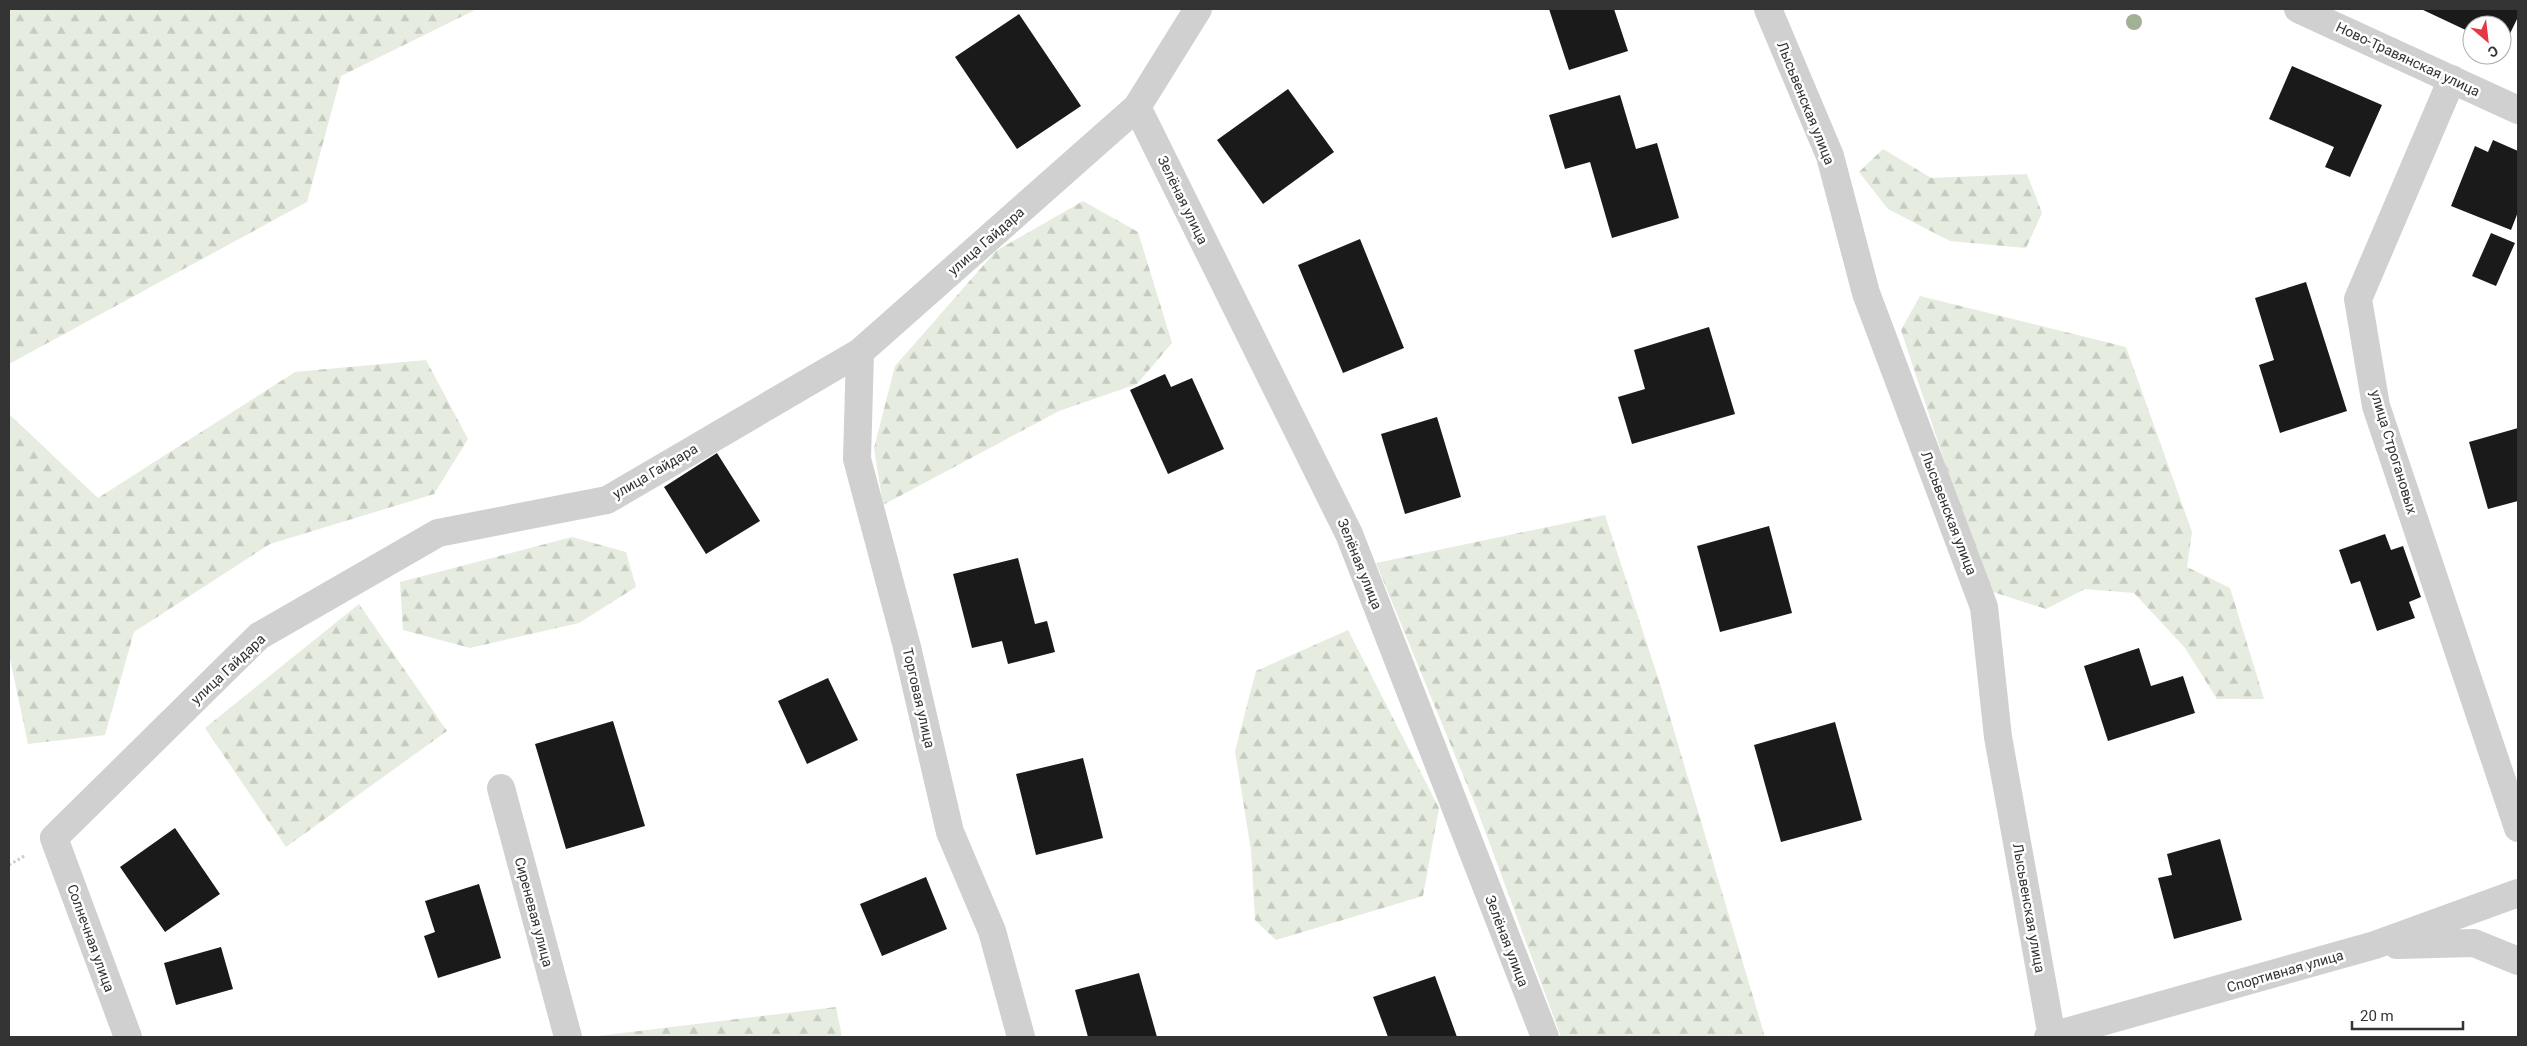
<svg xmlns="http://www.w3.org/2000/svg" width="2527" height="1046" viewBox="0 0 2527 1046" font-family="Roboto,sans-serif">
<defs>
<pattern id="forest-firs" width="22" height="20" patternUnits="userSpaceOnUse" patternTransform="scale(1.25)"><rect width="22" height="20" fill="#e6ecdf"/><path d="M5 1l3.5 6h-7zM16 11l3.5 6h-7z" fill="#c6cbc0"/></pattern>
</defs>
<rect width="100%" height="100%" fill="#fff"/>
<path fill="url(#forest-firs)" d="M9 9H477L341 76 307 202 9 364Z
M1883 149 1931 178 2027 174 2042 213 2026 248 1950 241 1888 209 1859 172Z
M1083 201 1138 232 1172 343 1137 384 1059 411 883 505 874 448 895 366 996 251Z
M1920 296 2126 347 2192 532 2187 567 2230 588 2264 699H2217L2185 648 2134 593 2085 589 2046 609 1987 590 1901 330Z
M426 360 468 439 434 494 270 544 134 632 105 735 28 744 9 654V414L98 498 295 372Z
M1605 515 1661 687 1765 1037H1561L1477 809 1376 563Z
M572 537 626 552 636 587 579 623 470 648 403 630 400 582Z
M359 604 447 731 286 847 205 728Z
M1348 630 1439 808 1423 896 1276 940 1255 920 1251 850 1235 751 1256 671Z
M836 1007 842 1037 598 1036Z"/>
<path fill="#1a1a1a" d="M1549 9H1614L1628 51 1569 70Z
M2421 9H2518V17L2503 48 2502 25H2472V33Z
M1019 14 1081 106 1017 149 955 57Z
M2292 66 2382 105 2350 177 2325 167 2334 147 2269 119Z
M1288 89 1334 152 1263 204 1217 140Z
M1620 95 1636 149 1657 143 1679 218 1612 238 1590 162 1565 169 1549 115Z
M2493 140 2518 151V212L2511 230 2451 206 2475 146 2488 152Z
M2491 233 2515 243 2496 286 2472 276Z
M1360 239 1404 348 1343 373 1298 265Z
M2306 282 2347 411 2280 433 2259 365 2274 360 2255 298Z
M1709 327 1735 414 1632 444 1618 397 1645 389 1634 350Z
M1165 374 1171 387 1192 378 1224 449 1168 474 1130 390Z
M1437 417 1461 497 1405 514 1381 434Z
M2518 428V501L2488 509 2469 442Z
M717 453 760 521 706 554 664 487Z
M1769 526 1792 613 1720 632 1697 546Z
M2385 534 2391 550 2403 546 2421 597 2409 602 2415 618 2377 631 2360 581 2351 584 2339 550Z
M1018 558 1035 624 1047 621 1055 652 1008 664 1002 641 972 648 953 574Z
M2139 648 2151 686 2183 676 2195 713 2108 741 2084 666Z
M828 678 858 740 807 764 778 701Z
M613 721 645 826 566 849 535 744Z
M1835 722 1862 820 1781 842 1754 745Z
M1083 758 1103 838 1036 855 1016 774Z
M175 828 220 894 165 932 120 867Z
M2220 839 2242 920 2174 939 2158 878 2172 875 2167 854Z
M926 877 947 929 882 956 860 904Z
M479 884 501 958 438 978 424 936 435 932 425 901Z
M221 947 233 989 176 1005 164 963Z
M1139 973 1157 1037H1088L1075 990Z
M1435 976 1457 1037H1388L1373 997Z"/>
<g fill="none" stroke-linecap="round" stroke-linejoin="round">
<path stroke="#cdcdcd" stroke-width="3" stroke-dasharray="2.5 2.5" stroke-linecap="butt" d="M9 865 26 855"/>
<path stroke="#d0d0d0" stroke-width="28" d="M1768 9 1830 156 1866 293 1984 607 1998 737 2052 1037
M2298 9 2518 110
M2452 79 2358 299 2376 406 2518 828
M1137 107 1349 534 1545 1037
M860 352 857 459 907 647 950 832 992 931 1021 1037
M501 788 568 1037
M2397 945 2474 943 2518 961
M128 1037 54 838 259 636 438 533 607 500 860 352 1137 107 1198 9
M2048 1037 2375 945 2518 893"/>
</g>
<circle fill="#a2b095" cx="2134" cy="22" r="8"/>
<g text-anchor="middle" dominant-baseline="central" stroke-width="5" stroke-linejoin="round" paint-order="stroke">
<g font-size="14" fill="#333" stroke="#fff">
<text transform="translate(2408 59) rotate(25)">Ново-Травянская улица</text>
<text transform="translate(1806 103) rotate(68)">Лысьвенская улица</text>
<text transform="translate(1183 200) rotate(64)">Зелёная улица</text>
<text transform="translate(986 241) rotate(-41)">улица Гайдара</text>
<text transform="translate(2394 452) rotate(73)">улица Строгановых</text>
<text transform="translate(655 471) rotate(-30)">улица Гайдара</text>
<text transform="translate(1949 513) rotate(69)">Лысьвенская улица</text>
<text transform="translate(1360 564) rotate(68)">Зелёная улица</text>
<text transform="translate(228 669) rotate(-43)">улица Гайдара</text>
<text transform="translate(919 698) rotate(77)">Торговая улица</text>
<text transform="translate(2029 908) rotate(80)">Лысьвенская улица</text>
<text transform="translate(534 912) rotate(75)">Сиреневая улица</text>
<text transform="translate(91 938) rotate(70)">Солнечная улица</text>
<text transform="translate(1507 941) rotate(69)">Зелёная улица</text>
<text transform="translate(2285 971) rotate(-16)">Спортивная улица</text>
</g>
</g>
<rect width="2527" height="1046" fill="none" stroke="#333333" stroke-width="20"/>
<g transform="translate(2487 40) rotate(152)"><circle r="24" fill="#ffffff" stroke="#adadad"/>
<path d="M0-4L9 19L0 12L-9 19Z" fill="#e63946"/>
<text y="-8" font-size="14" font-weight="bold" text-anchor="middle" fill="#333333">С</text>
</g>
<path d="M2352 1021v8h111v-8" fill="none" stroke="#333333" stroke-width="2.5"/>
<text x="2360" y="1021" font-size="15" fill="#333333" stroke="#ffffff" stroke-width="4" paint-order="stroke">20 m</text>
</svg>
